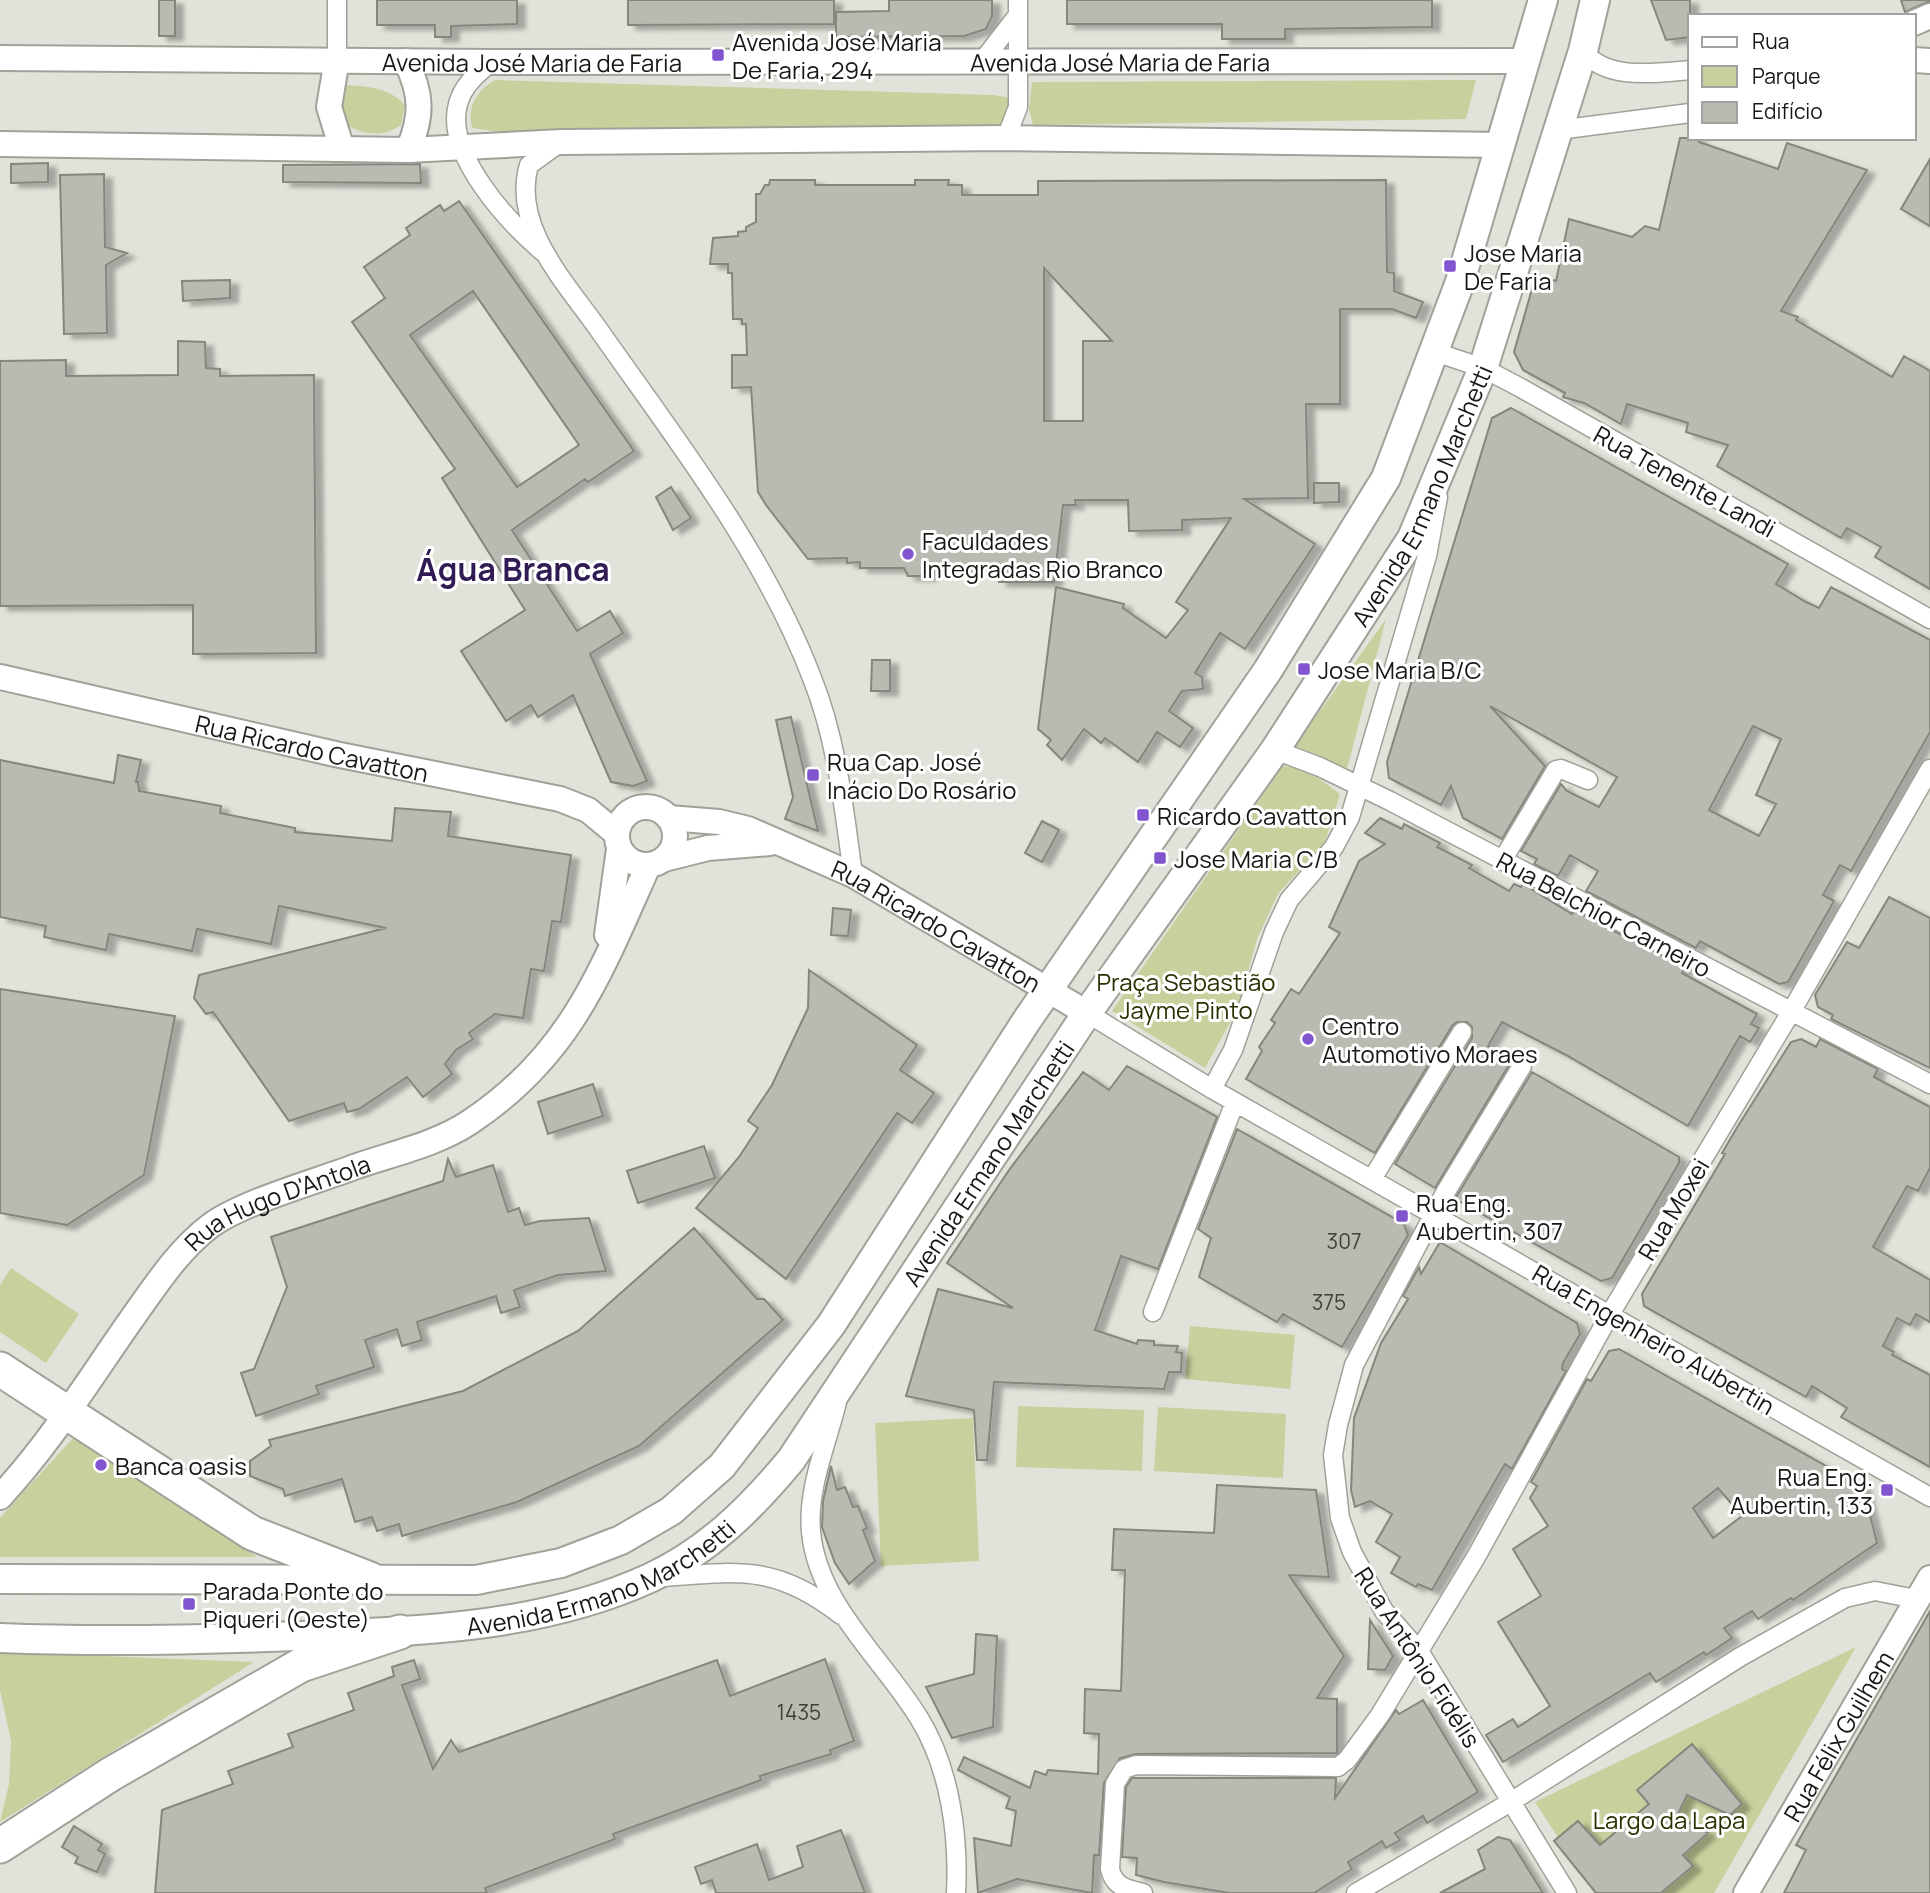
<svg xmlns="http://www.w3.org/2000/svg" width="1930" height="1893" viewBox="0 0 1930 1893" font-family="Manrope,sans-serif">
<defs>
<filter id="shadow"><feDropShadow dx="8" dy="4.5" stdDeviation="2" flood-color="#0004"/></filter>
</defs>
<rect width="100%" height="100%" fill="#e1e3da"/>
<path fill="#c9cf9d" d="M495 80 994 95 1010 98 1013 108 1007 121 992 132H499L472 128C467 107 476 91 495 80Z
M1476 80 1466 119 1033 125 1029 109 1032 82Z
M339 85C364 86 388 86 405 105L401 125C380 140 357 134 338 118Z
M1386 619 1347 769 1294 747Z
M1283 766 1304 768 1340 794 1325 842 1278 894 1257 939 1238 1008 1205 1068 1112 1011Z
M11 1268 79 1314 46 1363 0 1332V1285Z
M1190 1326 1295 1335 1290 1389 1185 1379Z
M1018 1406 1144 1410 1142 1471 1016 1467Z
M1158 1407 1286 1414 1283 1478 1154 1471Z
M973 1418 979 1561 881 1566 875 1423Z
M74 1437 257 1557H0V1518Z
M1856 1647 1714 1893H1594L1535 1802Z
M0 1652 254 1662 0 1822 9 1784 11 1741 0 1690Z"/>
<path fill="#b9bab1" stroke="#85877e" stroke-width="2" fill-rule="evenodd" filter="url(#shadow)" d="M159 0H175V36H159Z
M377 0H517V24L451 26V37H435V25H377Z
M628 0H834V24L628 25Z
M889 0H992V16L986 29 964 36 836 37V12L889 11Z
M1067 0H1432V27L1285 29V39H1222V24H1067Z
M1651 0H1690V37L1666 40Z
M1901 0H1930V1L1905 12Z
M1680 138H1699V142L1778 169 1787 143 1867 170 1781 311 1798 317 1796 320 1892 377 1904 356 1930 371V589L1875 557 1881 547 1847 528 1841 538 1717 466 1728 445 1686 432 1688 423 1627 404 1621 424 1584 403 1563 397 1565 393 1523 370 1514 352 1536 275 1556 281 1569 219 1632 237 1645 226 1659 230Z
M1930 159V226L1901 209Z
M48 163V182L11 183V164Z
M420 164 421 183 283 182V165Z
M104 174 105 247 127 253 106 265 107 333 64 334 60 175Z
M770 180H815V185H915V180H949L948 185H962V195H1038V181L1386 180 1387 272 1394 273V291L1423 302 1416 318 1392 309H1340V404H1306L1308 498 1244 499 1315 544 1245 649 1220 633 1195 673 1202 677 1203 689 1182 691 1169 711 1193 728 1180 747 1157 732 1138 762 1105 738 1101 743 1084 729 1062 760 1047 745 1051 740 1038 729 1056 587 1124 604 1123 608 1166 638 1188 610 1176 602 1231 518 1182 520V530L1129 531 1128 500H1075L1076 505H1063L1054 582H999V567L929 568V576H908L904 568H860V562L847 563V558L808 559 766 505 758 492 751 387 732 388V355H747L746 324H742V319H733L732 273H728V264H710L713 238 738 236V232L746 231V227L756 222V194H760L765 185H769ZM1044 268 1112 341H1083V421H1044Z
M459 201 634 451 588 482 585 479 512 530 577 631 610 611 623 633 590 654 647 781 633 786 611 782 573 695 538 717 531 705 506 721 461 651 525 610 442 478 455 469 352 322 385 298 364 267 410 235 406 228 440 205 444 211ZM473 291 579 445 517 487 410 335Z
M230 280V298L183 301 182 281Z
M178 341 205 342 206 368 220 369V376L314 375 316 653 193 654V605L0 606V361L66 360V376L178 375Z
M1511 408 1788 564 1776 584 1806 602 1819 608 1831 587 1930 640V732L1851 871 1840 865 1823 895 1834 901 1788 982 1779 984 1700 941 1696 948 1586 891 1598 871 1570 855 1558 876 1534 864 1537 859 1521 851 1561 784 1567 791 1599 807 1617 777 1490 706 1545 766 1502 839 1463 818 1451 786 1441 805 1389 778 1387 762 1492 418ZM1753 726 1781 739 1756 795 1776 804 1759 836 1709 810Z
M1314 483H1339V502L1314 503Z
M671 487 691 518 673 530 656 497Z
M872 660H890V691H871Z
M791 717 818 831 785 819 793 797 776 720Z
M118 755 141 760 136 782H138L139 791 221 806 220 813 295 828V832L392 841 395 808 434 811 451 812 448 836 571 855 561 922 552 921 544 971 531 969 523 1018 495 1014 469 1033 473 1039 456 1050 445 1064 452 1074 423 1097 407 1077 359 1109 347 1112 344 1103 289 1121 213 1012 206 1014 194 998 199 975 386 928 279 906 271 944 197 929 192 951 109 934 106 950 44 937 46 926 0 917V760L114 783Z
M1380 818 1402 829 1404 824 1440 843 1437 847 1472 865 1469 868 1509 891 1514 884 1521 887 1523 884 1572 914 1574 910 1685 968 1682 973 1757 1014 1751 1024 1759 1028 1750 1042 1740 1036 1688 1126 1566 1055 1502 1022 1488 1046 1512 1060 1435 1188 1395 1164 1472 1038V1027L1467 1022H1457L1452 1026 1375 1153 1246 1079 1262 1051 1259 1047 1275 1023 1271 1020 1291 989 1299 994 1340 933 1329 927 1359 861 1385 844 1365 833Z
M1042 821 1059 830 1042 862 1025 853Z
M1889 897 1930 918V1068L1831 1019 1833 1015 1818 1007 1815 995 1847 942 1859 948Z
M833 908 851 910 848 936 831 935Z
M809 970 917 1045 900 1070 934 1093 912 1123 897 1113 786 1279 696 1208 739 1157 758 1128 748 1121 772 1085 808 1008Z
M0 989 175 1016 144 1175 67 1225 0 1213Z
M1801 1039 1816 1047 1820 1039 1878 1069 1874 1077 1930 1107V1168L1918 1191 1907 1186 1873 1247 1930 1280V1322L1916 1314 1910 1325 1897 1318 1883 1346 1894 1352 1892 1355 1930 1375V1467L1841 1417 1847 1408 1812 1386 1806 1397 1644 1306 1642 1294 1725 1154 1722 1153 1738 1126 1791 1042Z
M1127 1066 1217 1117 1158 1269 1121 1256 1095 1330 1137 1344 1138 1340 1154 1341V1345L1178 1346 1176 1352 1182 1353 1181 1372H1169L1164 1389 994 1382 987 1460H977L974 1410 906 1396 938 1289 1013 1308 947 1263 1009 1170 1083 1072 1109 1090Z
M1532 1072 1679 1157V1163L1612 1278 1601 1281 1455 1199Z
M593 1084 603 1116 548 1134 538 1102Z
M1237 1129 1404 1224 1408 1235 1342 1347 1283 1314 1277 1322 1199 1277 1211 1238 1198 1229Z
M704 1146 715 1178 638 1203 627 1171Z
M448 1159 456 1177 493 1165 508 1212 519 1208 525 1225 540 1221 589 1218 606 1271 558 1275 514 1290 520 1307 501 1313 496 1296 417 1322 422 1340 402 1346 397 1329 365 1340 374 1367 316 1386 319 1394 256 1416 241 1373 254 1369 287 1287 271 1237 443 1181Z
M694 1228 757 1299H764L783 1320 639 1446 517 1502 402 1536 399 1524 377 1531 372 1517 355 1522 342 1479 285 1496 283 1489 250 1476V1461L271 1446 269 1440 463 1391 578 1331Z
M1440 1242 1577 1323 1580 1334 1563 1363 1562 1369 1566 1371 1512 1469 1505 1464 1432 1590 1418 1584 1416 1587 1391 1573 1400 1557 1376 1542 1392 1514 1370 1501 1355 1507 1351 1490 1354 1418 1381 1343 1408 1299 1403 1296 1419 1267 1421 1274Z
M1619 1349 1863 1487 1877 1543 1793 1600 1791 1598 1758 1619 1752 1611 1724 1628 1732 1638 1706 1655 1704 1652 1656 1682 1650 1673 1503 1762 1486 1735 1513 1719 1518 1727 1550 1706 1498 1622 1541 1596 1513 1549 1548 1526 1530 1498 1537 1486 1531 1482 1587 1379 1591 1381 1609 1351ZM1718 1488 1742 1516 1713 1538 1693 1508Z
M831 1466 837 1490 845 1487 853 1507 858 1506 867 1528 863 1530 875 1561 849 1584 835 1563 822 1527 823 1501Z
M1217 1485 1316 1490 1329 1577 1289 1575 1344 1656 1317 1698 1337 1699V1753L1136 1754 1120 1758 1104 1783 1099 1855H1094L1092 1893 1017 1879 978 1893 974 1838 1011 1846 1016 1811 1006 1808 1010 1797 958 1770 964 1757 1030 1788 1035 1771 1046 1775 1048 1770 1098 1774 1099 1734 1084 1733 1085 1689 1121 1691 1125 1570H1112L1114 1529 1214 1533Z
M1930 1611V1893H1784L1806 1850 1796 1845Z
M1370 1620 1393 1656 1385 1670 1368 1669Z
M976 1634 997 1636 993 1727 952 1738 926 1687 974 1674Z
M825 1659 854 1741 830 1750 831 1754 760 1776 761 1780 613 1834 615 1839 485 1888 487 1893H155L162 1810 233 1784 228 1771 293 1747 288 1734 354 1710 348 1693 394 1676 392 1667 414 1660 420 1679 402 1685 433 1769 451 1740 459 1752 717 1660 730 1696Z
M1423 1700 1478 1792 1427 1823 1423 1816 1395 1833 1400 1840 1386 1848 1382 1841 1365 1852 1348 1862 1352 1869 1314 1893H1229L1164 1882 1136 1875 1137 1858 1122 1857 1126 1787 1132 1778H1336L1335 1798 1396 1710 1399 1714Z
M1692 1744 1742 1804 1730 1815 1687 1795 1677 1816 1708 1833 1683 1855 1693 1866 1661 1893H1596L1554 1841 1578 1821 1600 1845 1649 1804 1637 1790Z
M74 1826 102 1844 98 1850 105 1854 97 1872 75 1863 78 1857 62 1847Z
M841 1830 865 1893H716L712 1880 701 1884 695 1867 757 1844 769 1880 803 1867 797 1846Z
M1498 1837 1510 1840 1543 1893H1440L1485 1869 1478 1850Z"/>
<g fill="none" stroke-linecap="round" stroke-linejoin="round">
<g stroke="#a0a299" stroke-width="21">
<path id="street" d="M337 0V59
M1583 51C1607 81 1655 73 1690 70
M491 62C477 74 463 85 458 104 444 154 509 223 543 252
M981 63 1018 15
M1558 130 1690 113
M1006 138 1018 107V0
M558 144 529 165C511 226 566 283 599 330 676 440 763 550 812 678 837 740 844 809 853 875
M1435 352 1483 368 1521 388 1930 619
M1275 750 1320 767 1390 801 1930 1084
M1502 861 1556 770 1561 769 1588 780
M1087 1013 1212 1089 1930 1497
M1522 1066 1445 1193 1354 1365 1338 1425 1333 1455 1340 1518 1352 1552 1384 1611 1419 1651 1567 1893
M1212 1089 1233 1050 1274 932 1289 900 1334 847 1350 817 1427 556 1438 497
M1372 1179 1462 1032
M1153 1312 1235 1102
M837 1402C827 1444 807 1488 811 1532 818 1605 883 1659 919 1718 950 1768 959 1835 956 1893
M664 1577C740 1571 777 1565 841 1615
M1143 1893C1127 1889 1114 1887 1110 1869L1115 1784 1124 1769 1136 1765 1338 1767 1347 1760 1380 1715 1476 1557 1610 1314 1791 1012 1930 769
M1356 1893 1509 1803 1740 1657 1845 1598 1875 1591 1916 1599"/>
</g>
<g stroke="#a0a299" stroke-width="28">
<g id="secondary">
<path d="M1914 23 1930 16"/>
<path id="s1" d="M0 58 491 62 1526 61"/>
<path d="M337 59 329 107 342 149"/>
<path d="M1914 60 1930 61"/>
<path d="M406 61C422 94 423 116 408 150"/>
<path d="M0 144 408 150 562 142 1006 138 1502 145"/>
<path id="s2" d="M0 677 335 754 560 799 588 810 617 834"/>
<circle cx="646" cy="836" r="29"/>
<path id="s3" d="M669 818 719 822 748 829 853 875 1087 1013"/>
<path d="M664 859 708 848 770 843"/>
<path d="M607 935 619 849"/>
<path id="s4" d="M0 1497C53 1440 93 1373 138 1310 160 1279 180 1249 210 1226 242 1202 318 1181 357 1166 395 1153 437 1144 470 1122 571 1055 601 971 648 866"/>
<path id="s5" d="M1746 1893 1930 1578"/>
</g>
</g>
<g stroke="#a0a299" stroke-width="32">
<g id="primary">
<path d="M0 1579 476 1580 561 1563 621 1540 671 1511 722 1466 831 1325 1027 1020 1268 670 1386 478 1460 282 1543 0"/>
<path id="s6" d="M0 1638C99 1642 198 1640 297 1636 417 1631 538 1629 650 1578 708 1551 750 1509 791 1460L1087 1013 1275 750 1412 538 1483 368 1583 51 1595 0"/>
</g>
</g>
<g stroke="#a0a299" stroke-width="37">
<path id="highway" d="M0 1369 252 1533 370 1579
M0 1846 111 1774 301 1665 400 1632"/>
</g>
<use href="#street" stroke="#fff" stroke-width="18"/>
<use href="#secondary" stroke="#fff" stroke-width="24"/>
<use href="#primary" stroke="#fff" stroke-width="28"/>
<use href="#highway" stroke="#fff" stroke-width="33"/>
</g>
<g fill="#8155cf" stroke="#fff" stroke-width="2.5">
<rect x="711" y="48" width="14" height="14" rx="3.5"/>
<rect x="1443" y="259" width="14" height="14" rx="3.5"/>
<circle cx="908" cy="554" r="7"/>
<rect x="1297" y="662" width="14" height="14" rx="3.5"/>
<rect x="806" y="768" width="14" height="14" rx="3.5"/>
<rect x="1136" y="808" width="14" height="14" rx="3.5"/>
<rect x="1153" y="851" width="14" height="14" rx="3.5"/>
<circle cx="1308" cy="1039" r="7"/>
<rect x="1395" y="1209" width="14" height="14" rx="3.5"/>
<circle cx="101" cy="1465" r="7"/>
<rect x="1880" y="1483" width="14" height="14" rx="3.5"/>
<rect x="182" y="1597" width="14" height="14" rx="3.5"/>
</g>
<g text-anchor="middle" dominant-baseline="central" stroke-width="6" stroke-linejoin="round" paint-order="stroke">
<g font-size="21" fill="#40403b">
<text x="1344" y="1241">307</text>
<text x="1329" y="1302">375</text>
<text x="799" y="1712">1435</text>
</g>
<g font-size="24" fill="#171714" stroke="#fff" text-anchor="start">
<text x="732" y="41">Avenida José Maria<tspan x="732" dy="28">De Faria, 294</tspan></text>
<text x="1464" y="252">Jose Maria<tspan x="1464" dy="28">De Faria</tspan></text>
<text x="922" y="540">Faculdades<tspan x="922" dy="28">Integradas Rio Branco</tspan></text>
<text x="1318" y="669">Jose Maria B/C</text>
<text x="827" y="761">Rua Cap. José<tspan x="827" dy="28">Inácio Do Rosário</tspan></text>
<text x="1157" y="815">Ricardo Cavatton</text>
<text x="1174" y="858">Jose Maria C/B</text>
<text x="1322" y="1025">Centro<tspan x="1322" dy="28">Automotivo Moraes</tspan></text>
<text x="1416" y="1202">Rua Eng.<tspan x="1416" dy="28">Aubertin, 307</tspan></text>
<text x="115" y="1465">Banca oasis</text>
<text x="1873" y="1476" text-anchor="end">Rua Eng.<tspan x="1873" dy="28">Aubertin, 133</tspan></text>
<text x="203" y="1590">Parada Ponte do<tspan x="203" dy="28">Piqueri (Oeste)</tspan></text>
</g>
<g font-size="24" fill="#171714" stroke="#fff">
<text stroke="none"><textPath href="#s1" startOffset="532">Avenida José Maria de Faria</textPath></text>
<text stroke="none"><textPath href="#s1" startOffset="1120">Avenida José Maria de Faria</textPath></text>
<text transform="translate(1685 481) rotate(29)">Rua Tenente Landi</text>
<text stroke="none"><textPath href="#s6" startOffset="1997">Avenida Ermano Marchetti</textPath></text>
<text stroke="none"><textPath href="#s2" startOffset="320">Rua Ricardo Cavatton</textPath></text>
<text transform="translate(1604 914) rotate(28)">Rua Belchior Carneiro</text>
<text stroke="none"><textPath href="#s3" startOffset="292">Rua Ricardo Cavatton</textPath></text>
<text stroke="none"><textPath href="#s6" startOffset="1199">Avenida Ermano Marchetti</textPath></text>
<text stroke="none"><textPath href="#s4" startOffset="415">Rua Hugo D'Antola</textPath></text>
<text transform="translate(1673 1209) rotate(-59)">Rua Moxei</text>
<text transform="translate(1654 1339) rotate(30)">Rua Engenheiro Aubertin</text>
<text stroke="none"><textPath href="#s6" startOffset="611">Avenida Ermano Marchetti</textPath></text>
<text transform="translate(1418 1657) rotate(57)">Rua Antônio Fidélis</text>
<text stroke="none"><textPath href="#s5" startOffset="182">Rua Félix Guilhem</textPath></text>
</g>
<g font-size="24" fill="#2c2f00" stroke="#fff">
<text x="1186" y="981">Praça Sebastião<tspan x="1186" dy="28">Jayme Pinto</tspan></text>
<text x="1669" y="1819">Largo da Lapa</text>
</g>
<g font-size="32" font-weight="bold" fill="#311b55" stroke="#fff">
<text x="513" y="569">Água Branca</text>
</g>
</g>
<rect x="1688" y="14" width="228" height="126" fill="#ffffff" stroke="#a2a2a1" stroke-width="2"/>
<rect x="1702" y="37" width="35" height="10" fill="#ffffff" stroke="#a2a2a1" stroke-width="2"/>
<text x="1752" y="49" font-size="21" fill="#171714">Rua</text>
<rect x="1702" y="66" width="35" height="21" fill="#c9cf9d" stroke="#a2a2a1" stroke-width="2"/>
<text x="1752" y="84" font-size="21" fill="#171714">Parque</text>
<rect x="1702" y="102" width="35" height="21" fill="#b9bab1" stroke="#a2a2a1" stroke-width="2"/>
<text x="1752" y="119" font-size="21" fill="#171714">Edifício</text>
</svg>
